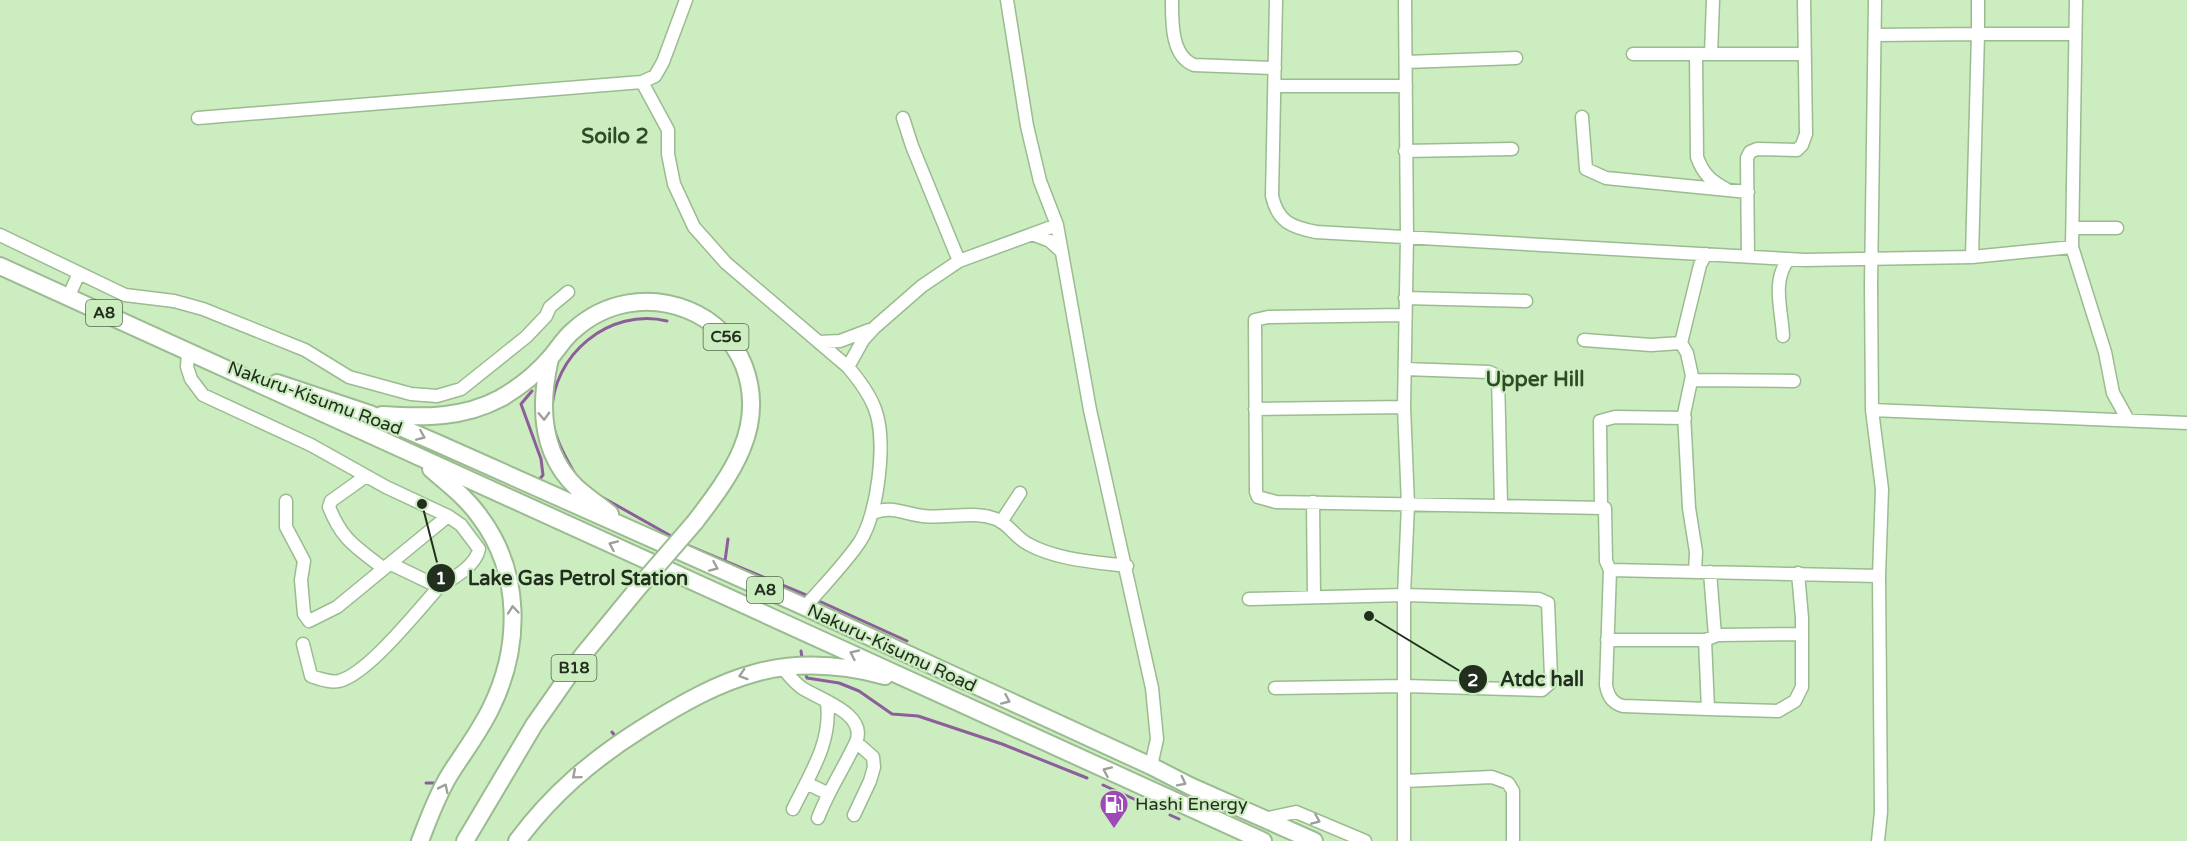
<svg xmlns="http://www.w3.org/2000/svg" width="2187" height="841" viewBox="0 0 2187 841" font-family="'Varela Round',sans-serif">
<rect width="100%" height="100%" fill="#cbedc0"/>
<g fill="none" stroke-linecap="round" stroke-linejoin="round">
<path stroke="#8c5e9a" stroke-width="3" d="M532 391 521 404 541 459 543 475 539 480
M575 474C565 456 553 436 552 414 551 355 610 307 667 321
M581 481 592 490
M600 496 671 536
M689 546 806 595
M725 561 728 539
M819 601 907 641
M801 651 802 658
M805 672 807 678 839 683 859 691 892 714 918 716 1002 744 1087 778
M612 732 615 736
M426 783H434
M1103 785 1156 809
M1170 815 1179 819"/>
<g stroke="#9bbb90" stroke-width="15">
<path id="minor" d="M1007 0 1027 126 1040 181 1057 225 1090 410 1152 688 1157 739 1151 766
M1172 0C1172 22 1171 56 1194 65L1275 68
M1276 0 1272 196C1278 222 1291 227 1316 232L1805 260 1972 257 2072 247
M1875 0 1871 285 1872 410 1882 489 1879 576 1881 812 1878 841
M2076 0 2072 247 2105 352 2113 393 2128 420
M1875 35 1978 34V0
M1633 54H1696
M1711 54 1713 0
M1406 62 1516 58
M642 82 668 130V154L674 184 694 227 726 263 848 367C859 380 869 393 875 409 887 441 878 515 859 543 843 566 823 586 805 607
M1275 86H1406
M1582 117 1586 169 1606 178 1748 192
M198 118 642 82 655 76 663 62 686 0
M903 118 912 146 959 261
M1405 151 1512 149
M1726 189C1711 181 1703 174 1697 157L1696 54H1804
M2073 228H2117
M1032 234 1050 241 1062 252
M0 235 125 295 174 301 203 309 305 350 349 377 411 394 437 396 461 389 526 337 546 316 550 307 568 292
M1748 257 1747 158 1750 152 1757 149 1797 150 1802 145 1806 134 1804 0
M1972 257 1978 34H2075
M68 298 79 273
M1405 298 1526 301
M1404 315 1268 317 1255 320 1256 492 1258 497 1276 502 1605 508 1606 561 1610 570 1606 685C1608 696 1612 703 1623 706L1708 709 1705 640
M1783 336C1782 311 1771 280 1789 259
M1584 340 1651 345 1681 343
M819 342 840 341 869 330
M188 351 187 367 191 379 203 395 311 445 386 487 448 516 461 525 479 549C476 566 452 579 439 587L391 564
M848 367 863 340 875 327 922 286 959 261 1057 225
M1405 369 1489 372 1498 376 1501 505
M1692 380 1794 381
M1255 409 1404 407
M1872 410 2187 423
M366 476 331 501 329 507C342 540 356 547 383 568
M286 501V527L304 561 301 580 304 614 309 621 337 607 448 516
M1313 502 1314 596
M1601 507 1600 421 1615 417 1685 418
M873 513C890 505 905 514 923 516 947 519 972 510 996 519 1009 524 1016 538 1028 544 1057 560 1095 562 1127 566
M1001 522 1020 493
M1610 570 1879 576
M1695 572 1696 552 1689 508 1684 414 1692 376 1687 353 1681 343 1700 265 1706 254
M1710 572 1715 636
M1249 599 1404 595 1539 599 1548 603 1551 676 1550 683 1542 690 1405 686 1275 688
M1607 640H1705L1718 635 1802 634
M303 644 311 676C320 679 330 683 339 681 368 674 418 610 439 587
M782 667C788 675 794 682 802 688 819 699 868 714 856 742 844 768 828 791 818 818
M1708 709 1778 711 1795 701 1802 687V618L1798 573
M1405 781 1492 777 1508 783 1513 791V841
M806 783 827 793
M793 809C810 774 832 742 827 703
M854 815 870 781 874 767 873 757 856 742
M1264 819 1296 812 1365 841
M1404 841V595L1408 505 1404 407 1407 237 1405 0"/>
</g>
<g stroke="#9bbb90" stroke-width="20">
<path id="highway" d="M0 266 1263 841
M550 359C539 405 540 453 577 488 587 497 599 505 610 514
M277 383 370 414 437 443 805 607 1151 766 1190 786 1314 841
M382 415C424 418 464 418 501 398 520 387 536 374 550 358 558 349 564 338 574 330 605 302 648 294 688 310 713 320 734 340 744 366 767 427 731 475 695 522
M420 841C429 818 437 795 450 774 464 752 480 731 491 708 521 647 522 573 480 517 467 498 448 484 431 469
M465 841 534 725 583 655 638 588
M517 841C552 794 592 760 641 729 724 676 786 649 885 676"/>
</g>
<use href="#minor" stroke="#fff" stroke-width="12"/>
<use href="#highway" stroke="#fff" stroke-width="16"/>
<g stroke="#9bbb90" stroke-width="20" stroke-linecap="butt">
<path id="highway-bridge" d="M638 588 695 522"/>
</g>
<use href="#highway-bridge" stroke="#fff" stroke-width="16"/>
</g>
<defs><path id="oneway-chevron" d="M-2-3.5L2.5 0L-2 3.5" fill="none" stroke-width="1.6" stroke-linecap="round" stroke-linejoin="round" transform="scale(1.5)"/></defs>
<g stroke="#9ca19a">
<use href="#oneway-chevron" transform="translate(544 416) rotate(88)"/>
<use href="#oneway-chevron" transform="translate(421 436) rotate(23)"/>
<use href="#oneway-chevron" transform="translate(613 545) rotate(-156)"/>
<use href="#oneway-chevron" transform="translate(714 567) rotate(24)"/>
<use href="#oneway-chevron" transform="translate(513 610) rotate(-95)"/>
<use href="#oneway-chevron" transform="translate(854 654) rotate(-155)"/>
<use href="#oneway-chevron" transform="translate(743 675) rotate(162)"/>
<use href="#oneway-chevron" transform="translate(1006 700) rotate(24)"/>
<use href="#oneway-chevron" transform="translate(1107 771) rotate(-156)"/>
<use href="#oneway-chevron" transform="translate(576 775) rotate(140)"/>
<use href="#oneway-chevron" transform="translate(1182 782) rotate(27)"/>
<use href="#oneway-chevron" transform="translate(444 788) rotate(-64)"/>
<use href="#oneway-chevron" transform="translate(1316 820) rotate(23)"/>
</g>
<defs>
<g id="fuel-pin" transform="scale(1.5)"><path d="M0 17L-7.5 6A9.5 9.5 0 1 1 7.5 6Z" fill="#9e49b7" stroke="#cbedc0"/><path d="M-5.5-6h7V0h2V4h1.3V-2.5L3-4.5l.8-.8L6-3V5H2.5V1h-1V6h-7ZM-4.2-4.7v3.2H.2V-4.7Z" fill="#fff"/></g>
</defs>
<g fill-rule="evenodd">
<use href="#fuel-pin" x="1114" y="804"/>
</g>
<g text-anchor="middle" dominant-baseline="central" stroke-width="4.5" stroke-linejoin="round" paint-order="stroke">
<g fill="#cbedc0" stroke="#55684f" stroke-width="1.5">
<rect x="86" y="300" width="36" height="26" rx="4.5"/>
<rect x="703.5" y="324" width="45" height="26" rx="4.5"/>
<rect x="747" y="577" width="36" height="26" rx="4.5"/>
<rect x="551.5" y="655" width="45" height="26" rx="4.5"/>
</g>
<g font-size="16" font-weight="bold" fill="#222f1e">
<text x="104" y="313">A8</text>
<text x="726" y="337">C56</text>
<text x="765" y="590">A8</text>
<text x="574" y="668">B18</text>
</g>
<g font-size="18" fill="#222f1e" stroke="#cbedc0">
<text transform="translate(315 398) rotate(20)">Nakuru-Kisumu Road</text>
<text transform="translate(892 648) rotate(25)">Nakuru-Kisumu Road</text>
</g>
<g font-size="18" fill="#222f1e" stroke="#cbedc0" text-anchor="start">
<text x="1135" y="804">Hashi Energy</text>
</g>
<g font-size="21" font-weight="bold" fill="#304c26" stroke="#cbedc0">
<text x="615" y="136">Soilo 2</text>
<text x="1535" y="379">Upper Hill</text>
</g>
</g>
<path fill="none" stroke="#222f1e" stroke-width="2" d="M422 504L441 578M1369 616L1473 679"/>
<g fill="#222f1e" stroke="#cbedc0" stroke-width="2">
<circle cx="422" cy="504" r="6"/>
<circle cx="1369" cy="616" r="6"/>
<circle cx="441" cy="578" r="15"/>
<circle cx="1473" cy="679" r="15"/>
</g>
<g font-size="18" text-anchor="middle" font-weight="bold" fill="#fff">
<text x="441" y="584">1</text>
<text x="1473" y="686">2</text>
</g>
<g font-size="20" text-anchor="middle" font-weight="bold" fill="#222f1e" stroke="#cbedc0" stroke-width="4.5" stroke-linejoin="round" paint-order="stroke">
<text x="578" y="585">Lake Gas Petrol Station</text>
<text x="1542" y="686">Atdc hall</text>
</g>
</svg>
